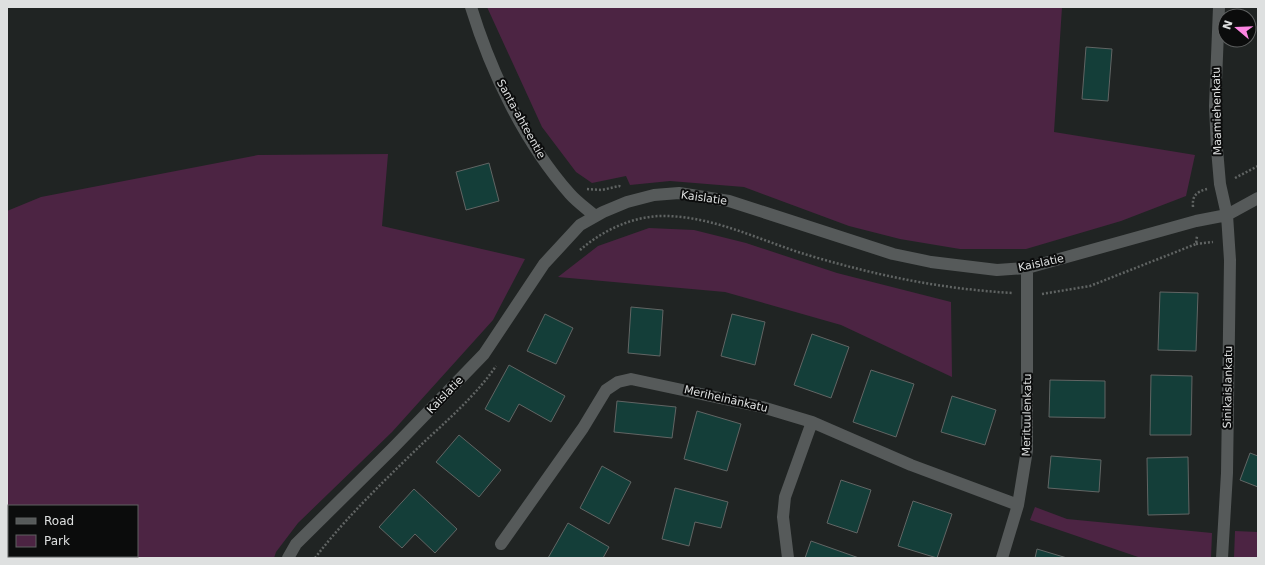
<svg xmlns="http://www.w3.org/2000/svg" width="1265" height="565" viewBox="0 0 1265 565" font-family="'DejaVu Sans',sans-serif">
<rect width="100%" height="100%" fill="#202423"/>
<path fill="#4c2443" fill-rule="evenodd" d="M487 7H1062L1054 132 1195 155 1186 196 1121 221 1026 249H960L900 239 849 226 744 187 670 181 630 185 626 176 592 183 576 172 542 127Z
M388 154 382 226 525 259 493 320 392 432 298 523 276 552 274 558H7V211L41 197 258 155ZM9 506H137V556H9Z
M649 228 694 230 746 243 837 273 951 302 952 377 841 325 725 292 558 277 598 246Z
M1035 507 1067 519 1212 533 1211 558H1141L1030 520Z
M1235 531 1258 532V558H1234Z"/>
<path fill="#143e39" stroke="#616564" d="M1086 47 1112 49 1108 101 1082 99Z
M489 163 499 201 466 210 456 172Z
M1160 292 1198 293 1196 351 1158 350Z
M631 307 663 310 660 356 628 353Z
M545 314 573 328 556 364 527 351Z
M732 314 765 322 755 365 721 356Z
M812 334 849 347 831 398 794 385Z
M509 365 565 396 551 422 519 404 509 422 485 409Z
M871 370 914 384 896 437 853 422Z
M1151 375 1192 376 1191 435H1150Z
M1050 380 1105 381V418L1049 417Z
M952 396 996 410 985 445 941 432Z
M617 401 676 407 672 438 614 432Z
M697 411 741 424 727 471 684 459Z
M459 435 501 470 479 497 436 462Z
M1250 453 1258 456V487L1240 480Z
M1051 456 1101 460 1099 492 1048 488Z
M1188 457 1189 514 1148 515 1147 458Z
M602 466 631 482 609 524 580 508Z
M841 480 871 490 857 533 827 523Z
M675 488 728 502 721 528 695 522 689 546 662 539Z
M414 489 457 529 435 553 415 534 402 548 379 527Z
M913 501 952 514 937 558 898 546Z
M568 523 609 547 603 558H548Z
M811 541 859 558H805Z
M1037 549 1067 558H1035Z"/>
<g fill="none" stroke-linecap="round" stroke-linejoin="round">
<path stroke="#606463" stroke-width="2.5" stroke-dasharray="2 2" stroke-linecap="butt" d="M1235 178 1258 166
M587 189 602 190 619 186 621 187
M1193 207C1192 196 1196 192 1207 189
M1196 244 1213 242
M580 250C603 230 635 215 666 216 717 217 763 242 811 256 879 276 942 289 1013 293
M1042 294 1090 286 1196 244 1197 236
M315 558C347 516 387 478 424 442 449 419 477 394 496 366"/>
<path stroke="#565a5a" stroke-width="12" d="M471 7C491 72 524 142 570 194 577 202 587 209 595 216
M1219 7 1215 106 1217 149 1220 184 1227 215 1230 260 1227 473 1222 558
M501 544 583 428 606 390 618 382 631 379 762 407 812 422 911 465 1018 505
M288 558 296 544 393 448 484 354 544 264 580 225 603 212 627 202 654 195 679 193 729 201 893 254 931 262 997 270 1027 268 1196 221 1227 215 1258 198
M788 558 783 517 785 497 812 422
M1002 558 1018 505 1027 450V268"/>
</g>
<g text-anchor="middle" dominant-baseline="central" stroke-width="4" stroke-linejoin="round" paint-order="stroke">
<g font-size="11" fill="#dee0e0" stroke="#0b0c0c">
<text transform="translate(1217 111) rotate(-91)">Maamiehenkatu</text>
<text transform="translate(521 119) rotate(61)">Santa-ahteentie</text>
<text transform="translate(704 198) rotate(8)">Kaislatie</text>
<text transform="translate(1041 263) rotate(-12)">Kaislatie</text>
<text transform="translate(1228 387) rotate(-89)">Sinikaislankatu</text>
<text transform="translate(445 395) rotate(-46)">Kaislatie</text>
<text transform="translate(726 399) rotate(13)">Meriheinänkatu</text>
<text transform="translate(1027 415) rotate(-89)">Merituulenkatu</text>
</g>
</g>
<rect width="1265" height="565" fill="none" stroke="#dee0e0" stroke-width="16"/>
<rect x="8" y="505" width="130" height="52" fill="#0b0c0c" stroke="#5f6161"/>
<rect x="16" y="518" width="20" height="6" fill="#565a5a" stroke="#5f6161"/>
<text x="44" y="525" font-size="12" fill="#dee0e0">Road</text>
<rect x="16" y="535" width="20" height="12" fill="#4c2443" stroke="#5f6161"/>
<text x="44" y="545" font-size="12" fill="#dee0e0">Park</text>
<g transform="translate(1237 28) rotate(289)"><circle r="19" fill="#0b0c0c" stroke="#5f6161"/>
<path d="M0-3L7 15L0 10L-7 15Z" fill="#fd86e2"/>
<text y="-6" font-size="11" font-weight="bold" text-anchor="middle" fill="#dee0e0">N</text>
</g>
</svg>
